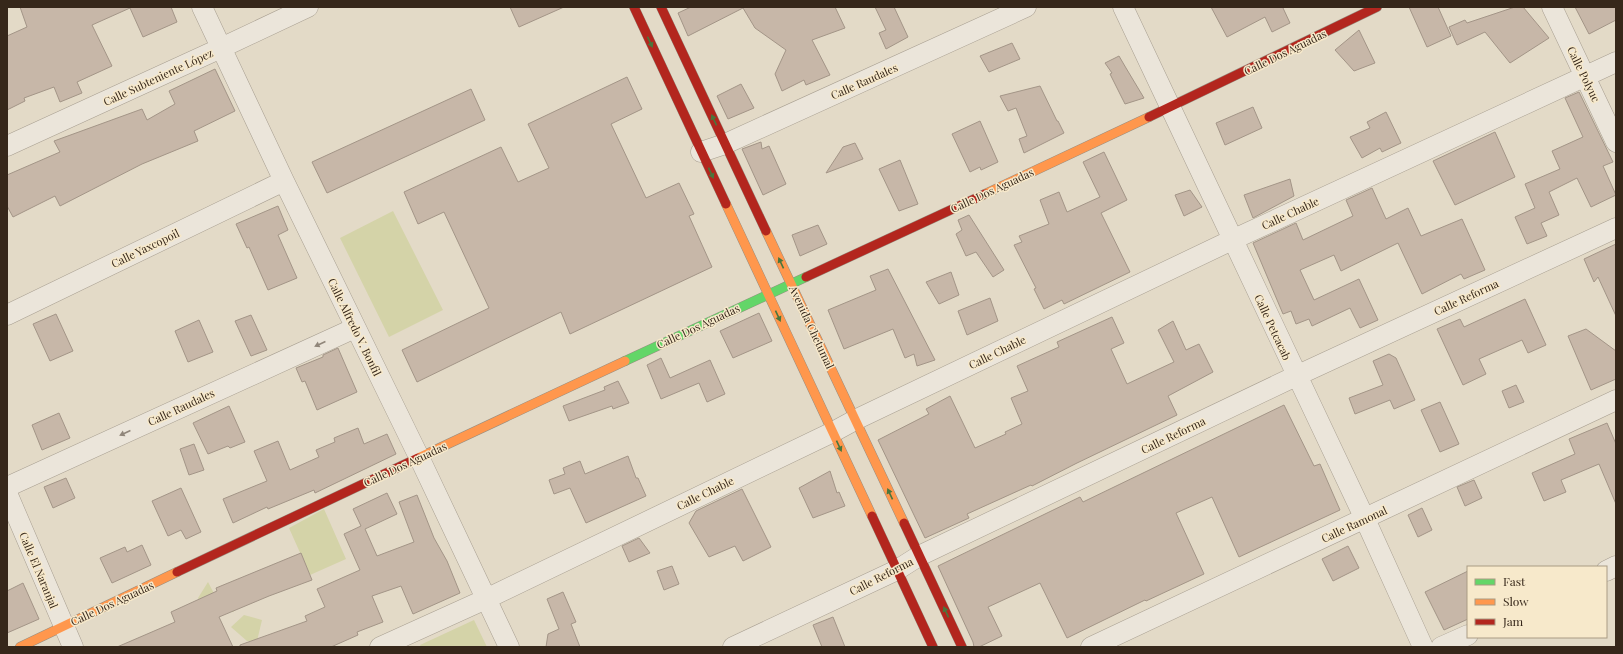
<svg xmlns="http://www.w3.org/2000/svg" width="1623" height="654" viewBox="0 0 1623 654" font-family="'Playfair Display',serif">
<rect width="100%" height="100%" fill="#e3dac7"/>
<path fill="#d4d3a8" d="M393 211 443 310 389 337 340 238Z
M324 509 346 559 310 575 289 528Z
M208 582 219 603 229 601 234 612 200 609 198 598Z
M244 615 262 620 257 641H247L231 627Z
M474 620 487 647H421L420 645Z"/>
<path fill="#c7b7a8" stroke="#a39587" d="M20 7H171L177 22 143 37 130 8 92 25 112 66 77 82 82 93 60 102 54 87 24 98 25 101 7 110V36L27 27Z
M510 7H564L519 27Z
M691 7H835L845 28 812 40 830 75 806 85 804 80 782 91 775 74 786 50 755 28 743 8 688 36 678 13Z
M875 7H894L908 37 886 49 879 33 886 30Z
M1211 7H1284L1283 8 1290 23 1272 32 1265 17 1227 37Z
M1409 7H1438L1451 36 1427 47Z
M1515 7H1523L1549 38 1510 63 1485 32 1457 45 1449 27 1465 20 1467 23Z
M1575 7H1616V20L1589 34Z
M1359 30 1375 63 1354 71 1335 50Z
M1012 43 1020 59 989 72 980 56Z
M1119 56 1126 68 1144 98 1125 104 1110 74 1112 73 1105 63Z
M215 69 235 111 194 131 198 141 142 164 60 206 55 196 13 217 7 206V175L60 152 54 141 142 109 147 120 175 104 169 91Z
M627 77 642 109 611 124 646 198 679 183 694 214 689 216 712 267 570 334 561 312 417 382 402 350 489 308 444 212 418 224 404 192 501 147 518 182 549 168 528 124Z
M741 84 754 108 728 119 717 96Z
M1040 86 1057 121H1058L1064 133 1024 153 1019 139 1027 136 1016 108 1008 111 1000 96Z
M471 89 485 120 327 193 312 162Z
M1579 92 1613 162 1603 166 1616 195 1591 207 1577 178 1549 192 1559 215 1541 223 1547 236 1527 244 1515 217 1535 208 1525 184 1560 169 1552 151 1583 137 1565 98Z
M1253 107 1262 128 1225 145 1216 123Z
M1386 112 1401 143 1382 152 1380 148 1362 158 1350 137 1370 128 1367 122Z
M980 121 998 162 981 170 980 167 970 172 952 134Z
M1495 132 1515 177 1455 205 1433 161Z
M761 142 762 149 769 146 786 184 763 195 742 149Z
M855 143 863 159 826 173 843 147Z
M1104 152 1127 200 1101 213 1130 272 1064 304 1062 300 1044 309 1034 289 1036 288 1014 245 1022 242 1019 236 1049 224 1040 200 1059 192 1067 212 1100 197 1083 162Z
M900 160 918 204 899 211 879 169Z
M1290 179 1294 196 1253 218 1244 195Z
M1372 188 1386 219 1408 208 1421 236 1462 219 1485 270 1464 279 1461 274 1422 294 1398 243 1341 271 1334 255 1300 270 1314 300 1359 279 1378 320 1360 328 1350 308 1312 326 1309 319 1296 324 1291 311 1283 314 1253 243 1296 223 1303 240 1353 216 1346 200Z
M1190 190 1202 207 1184 216 1175 195Z
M278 206 288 230 278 235 297 278 268 290 249 247 247 248 236 224Z
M969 215 1004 270 993 277 976 252 966 256 956 234 962 230 958 220Z
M818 225 827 244 800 256 792 235Z
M1616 244V316L1598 277 1594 282 1584 259Z
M888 269 935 360 917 366 914 354 905 358 893 329 844 349 828 310 876 290 870 276Z
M951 272 959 295 939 304 926 282Z
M990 298 998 321 967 335 958 311Z
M1525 299 1546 345 1528 353 1522 340 1479 359 1486 374 1463 385 1437 329 1460 319 1464 327Z
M759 313 772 341 733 358 720 331Z
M56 314 73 351 50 361 33 324Z
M251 315 267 350 251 356 235 321Z
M1112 317 1124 343 1111 349 1127 384 1174 362 1158 330 1173 321 1186 350 1199 344 1213 372 1168 396 1177 415 1077 463 1032 486 1031 485 967 514 969 518 925 538 878 440 929 414 926 409 950 396 975 448 1006 434 1005 432 1022 424 1011 398 1028 391 1017 366 1059 347 1057 342Z
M199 320 213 352 188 362 175 331Z
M1586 329 1616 351V379L1591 390 1568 336Z
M338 348 357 392 317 410 305 381 302 382 296 368 323 357V355Z
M1389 354 1396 358 1415 400 1394 409 1390 400 1355 414 1349 398 1383 385 1373 361Z
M661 358 670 378 710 360 725 394 707 402 699 383 661 399 647 365Z
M618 381 629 403 613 409 612 406 569 421 563 406 605 390 604 387Z
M1516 385 1524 402 1509 408 1502 391Z
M1440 402 1459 444 1440 452 1421 410Z
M1284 405 1314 466 1320 464 1340 510 1239 557 1212 497 1176 513 1204 574 1146 601 1145 600 1067 638 1040 583 988 607 1002 636 979 647H974L973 642 938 566 1080 497 1083 502Z
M229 406 245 442 230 448 228 446 208 454 193 423Z
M59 413 70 438 42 450 32 425Z
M1607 423 1616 444V504L1599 464 1561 480 1566 492 1544 501 1532 473 1575 454 1569 439Z
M358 428 364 444 387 434 396 454 315 493 314 490 268 509 267 507 233 523 223 499 267 481 254 451 278 441 290 470 319 457 316 450 335 442 334 438Z
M194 444 204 470 189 475 180 449Z
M628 456 636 478H638L646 496 586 523 570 488 554 494 549 480 565 474 563 468 580 461 585 474Z
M830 471 837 493 839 492 845 506 813 518 799 488Z
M66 478 75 498 53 508 44 487Z
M1474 480 1482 498 1465 506 1457 487Z
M181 488 201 532 186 539 181 530 168 536 152 501Z
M742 489 771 547 743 561 735 546 709 557 689 523 696 511Z
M387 493 397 514 365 529 377 556 414 542 399 502 417 495 434 538 447 561 460 593 413 614 401 586 372 596 383 622 357 632 358 635 331 647H240V645L307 621 305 616 325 607 317 589 360 570 344 534 361 526 353 509Z
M1422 508 1432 530 1418 537 1408 515Z
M639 538 650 553 629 562 622 546Z
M142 545 151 565 112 583 100 558 125 547 127 552Z
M1348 546 1359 568 1333 581 1322 559Z
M301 553 312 580 269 596 219 617 233 647H117L175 622 171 612 217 591 216 588Z
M672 566 679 584 664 590 657 571Z
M1468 571V619L1444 630 1425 592Z
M23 583 39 619 7 633V591Z
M563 592 576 622 571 624 580 647H546L548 634 559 629 547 599Z
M833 617 845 647H822L813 625Z"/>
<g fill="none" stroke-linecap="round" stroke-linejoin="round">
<g stroke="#a89f91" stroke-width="21">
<path id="street" d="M202 7 284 181 419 457 509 647
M1123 7 1365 519 1423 647
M1552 7 1616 142
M7 146 221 48 308 7
M701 152 725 144 1026 7
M7 315 284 181
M7 487 355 328
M7 493 73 647
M1606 571 1616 566
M380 647 486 599 833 432 855 420 1232 240 1616 62
M733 647 897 570 919 556 1296 376 1616 228
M1091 647 1616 400
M1441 647 1468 635"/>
</g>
<g stroke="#978e81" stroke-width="10">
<path id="fast" d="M625 361 806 277"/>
</g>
<g stroke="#978e81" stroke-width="10">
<path id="slow" d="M985 194 1149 117
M726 204 872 516
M766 231 904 523
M418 458 625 361
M20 647 177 572"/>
</g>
<g stroke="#978e81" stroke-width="10">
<path id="jam" d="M634 7 726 204
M661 7 766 231
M1149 117 1377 7
M806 277 985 194
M872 516 933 647
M904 523 962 647
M177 572 418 458"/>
</g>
<use href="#street" stroke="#ebe5da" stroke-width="20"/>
<use href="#fast" stroke="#63d668" stroke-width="9"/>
<use href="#slow" stroke="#ff974d" stroke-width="9"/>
<use href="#jam" stroke="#b3261e" stroke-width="9"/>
</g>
<defs><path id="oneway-solid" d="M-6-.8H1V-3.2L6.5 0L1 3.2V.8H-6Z"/></defs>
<g fill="#4a763d">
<use href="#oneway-solid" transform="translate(650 42) rotate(65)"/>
<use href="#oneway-solid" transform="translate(714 120) rotate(-115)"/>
<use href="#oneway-solid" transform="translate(711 173) rotate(65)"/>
<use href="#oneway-solid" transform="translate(781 263) rotate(-115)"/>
<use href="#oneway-solid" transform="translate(778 316) rotate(65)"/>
<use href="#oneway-solid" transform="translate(839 446) rotate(65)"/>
<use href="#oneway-solid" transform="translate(890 494) rotate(-115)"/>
<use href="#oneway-solid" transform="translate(946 612) rotate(-115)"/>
</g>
<g fill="#90867a">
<use href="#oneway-solid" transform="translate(320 344) rotate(155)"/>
<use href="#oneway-solid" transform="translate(125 433) rotate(155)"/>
</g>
<g text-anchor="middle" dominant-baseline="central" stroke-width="3" stroke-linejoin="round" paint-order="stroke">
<g font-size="11" fill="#36271a" stroke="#f7e9cb">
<text transform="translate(1285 52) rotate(-26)">Calle Dos Aguadas</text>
<text transform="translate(1584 74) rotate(64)">Calle Polyuc</text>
<text transform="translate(158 77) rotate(-25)">Calle Subteniente López</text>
<text transform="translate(864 81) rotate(-24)">Calle Raudales</text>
<text transform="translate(992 190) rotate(-25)">Calle Dos Aguadas</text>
<text transform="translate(1290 213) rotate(-25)">Calle Chable</text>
<text transform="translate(145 248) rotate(-26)">Calle Yaxcopoil</text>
<text transform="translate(1466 297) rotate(-25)">Calle Reforma</text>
<text transform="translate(698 326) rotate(-25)">Calle Dos Aguadas</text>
<text transform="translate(355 327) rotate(64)">Calle Alfredo V. Bonfil</text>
<text transform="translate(812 327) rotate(65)">Avenida Chetumal</text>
<text transform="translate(1273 327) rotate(65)">Calle Petcacab</text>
<text transform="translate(997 352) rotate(-26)">Calle Chable</text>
<text transform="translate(181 407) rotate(-25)">Calle Raudales</text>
<text transform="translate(1173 435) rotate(-26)">Calle Reforma</text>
<text transform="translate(405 464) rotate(-25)">Calle Dos Aguadas</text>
<text transform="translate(705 493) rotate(-26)">Calle Chable</text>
<text transform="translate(1354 524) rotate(-25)">Calle Ramonal</text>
<text transform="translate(39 570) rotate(67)">Calle El Naranjal</text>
<text transform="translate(881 576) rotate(-27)">Calle Reforma</text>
<text transform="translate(112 603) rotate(-25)">Calle Dos Aguadas</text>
</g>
</g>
<rect width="1623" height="654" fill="none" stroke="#36271a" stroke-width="16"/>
<rect x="1467" y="566" width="140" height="72" fill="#f7e9cb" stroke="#aa9b84"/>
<rect x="1475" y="579" width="20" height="6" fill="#63d668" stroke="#aa9b84"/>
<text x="1503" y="586" font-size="12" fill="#36271a">Fast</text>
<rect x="1475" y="599" width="20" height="6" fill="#ff974d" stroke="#aa9b84"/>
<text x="1503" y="606" font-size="12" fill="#36271a">Slow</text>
<rect x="1475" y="619" width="20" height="6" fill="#b3261e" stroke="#aa9b84"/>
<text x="1503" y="626" font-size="12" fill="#36271a">Jam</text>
</svg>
